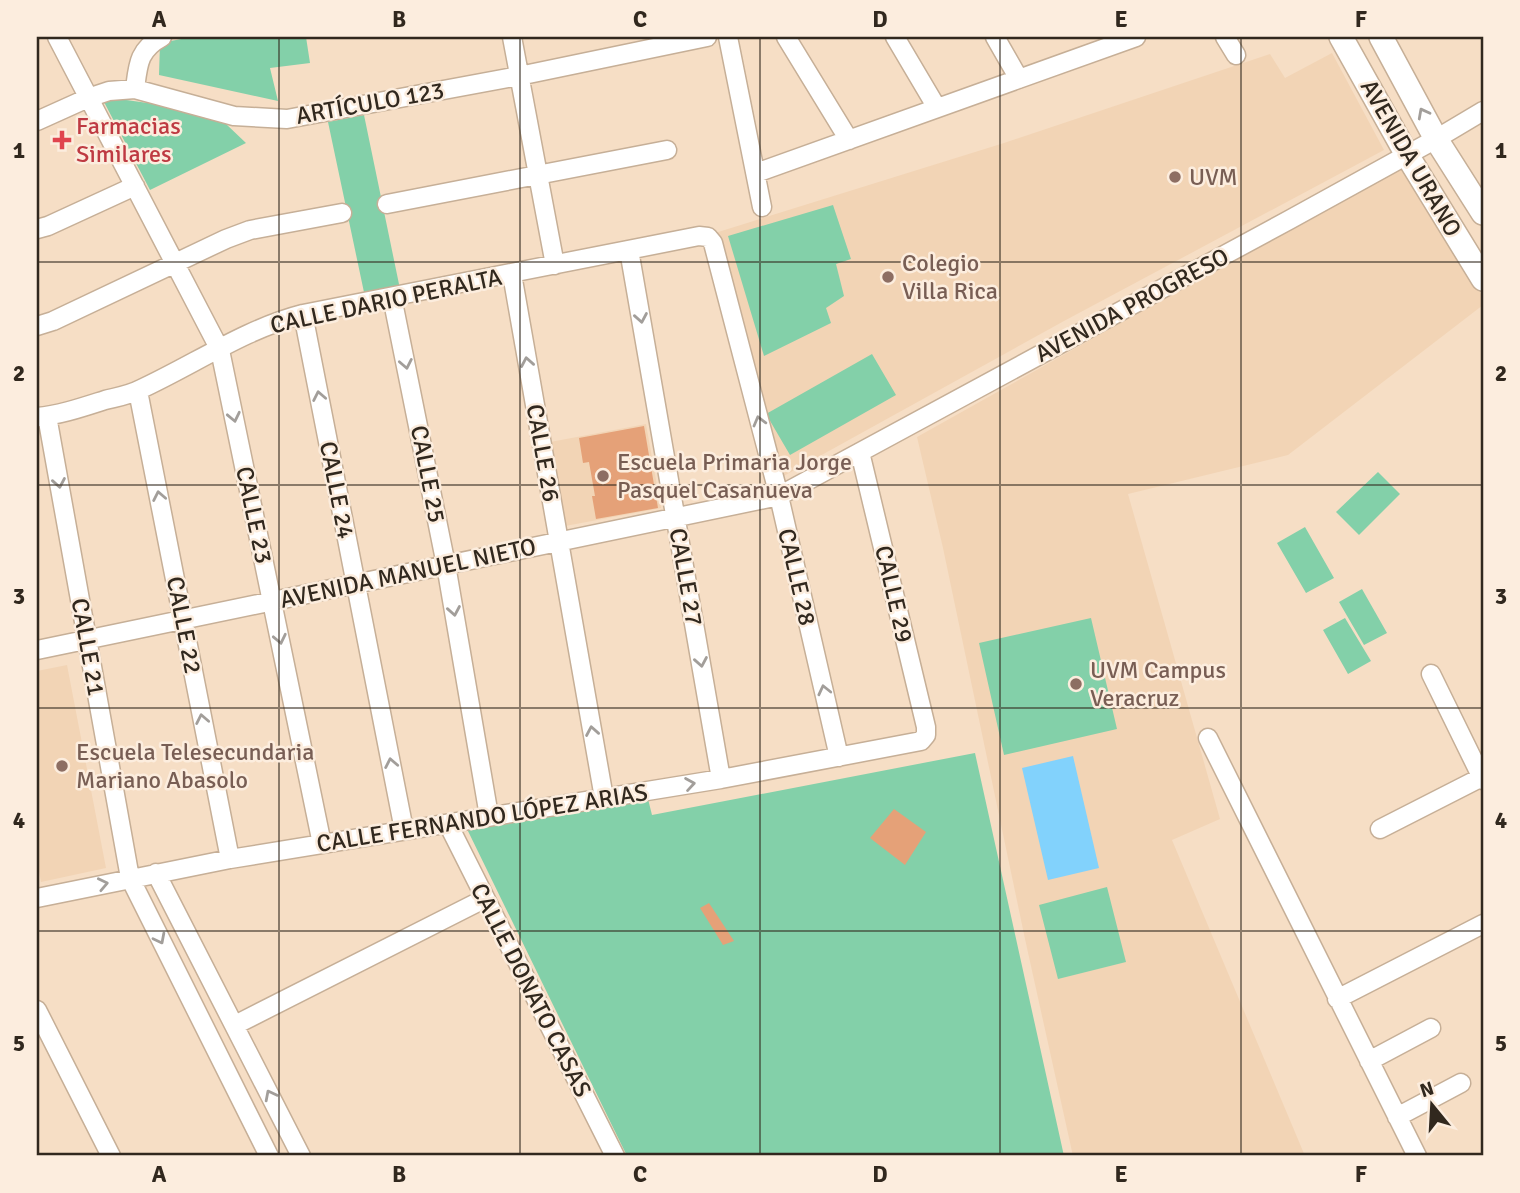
<svg xmlns="http://www.w3.org/2000/svg" width="1520" height="1193" viewBox="0 0 1520 1193" font-family="Signika,sans-serif">
<rect width="100%" height="100%" fill="#f6dec5"/>
<path fill="#f2d4b5" d="M1332 53 1384 150 1064 321 780 478 715 233 1004 143 1270 54 1285 78Z
M1408 162 1483 298V305L1288 455 1128 494 1220 819 1172 840 1305 1156H1073L1025 939 943 548 917 437Z
M646 424 661 508 560 527 545 443Z
M67 665 106 868 41 882 37 861V671Z"/>
<path fill="#83d0a9" d="M192 37H306L310 63 270 68 278 101 159 75 160 43Z
M119 99 162 105 226 124 246 143 150 190 104 102Z
M364 115 400 289 365 297 328 122Z
M833 205 851 259 836 264 844 296 826 308 831 323 764 356 728 236Z
M872 354 896 395 790 455 766 414Z
M1378 472 1400 494 1359 535 1336 512Z
M1305 527 1334 578 1306 593 1277 543Z
M1362 589 1387 633 1364 645 1339 602Z
M1091 618 1117 729 1004 755 979 643Z
M1345 618 1371 661 1348 674 1323 630Z
M975 753 1064 1156H627L467 829 648 799 652 815Z
M1107 887 1126 962 1058 979 1039 905Z"/>
<path fill="#82d2fc" d="M1073 756 1099 868 1048 880 1022 768Z"/>
<path fill="#e5a178" d="M644 426 658 508 596 519 592 496H595L589 462 583 463 579 438Z
M894 809 926 832 905 865 870 838Z
M709 903 734 941 723 945 700 908Z"/>
<g fill="none" stroke-linecap="round" stroke-linejoin="round">
<g stroke="#c6af97" stroke-width="21">
<path id="minor" d="M57 37 220 350 322 844
M512 37 555 265
M728 37 762 207
M786 37 849 140
M895 37 937 108
M995 37 1019 79
M1225 37 1236 55
M135 89C138 65 138 50 162 37
M37 121 88 98 109 91 135 89 234 116 287 119 519 76 707 37
M756 173 1136 37
M387 204 667 150
M37 229 48 226 135 186
M629 250 721 779
M512 274 604 798
M392 297 446 565 489 816
M303 314 404 830
M37 326 53 321 226 239 250 230 342 213
M138 391 230 859
M47 416 130 878 269 1156
M37 417C60 415 83 407 105 400 117 397 130 395 141 389 195 364 245 329 303 314L699 236 708 237 713 243 779 496 839 757
M37 650 779 496 1289 220 1436 139 1483 111
M1431 674 1483 780
M1208 738 1417 1156
M448 824 615 1156
M1380 829 1482 777
M156 873 301 1156
M37 898 230 859 721 779 921 741 926 735V727L860 452
M1337 999 1483 924
M37 1010 111 1156
M235 1025 484 899
M1369 1061 1431 1028
M1397 1117 1461 1083"/>
</g>
<g stroke="#c6af97" stroke-width="26">
<path id="major" d="M1341 37 1407 155 1483 279
M1381 37 1436 139 1483 213"/>
</g>
<use href="#minor" stroke="#fff" stroke-width="18"/>
<use href="#major" stroke="#fff" stroke-width="23"/>
</g>
<defs><path id="oneway-chevron" d="M-2-3.5L2.5 0L-2 3.5" fill="none" stroke-width="1.6" stroke-linecap="round" stroke-linejoin="round" transform="scale(1.75)"/></defs>
<g stroke="#a29e9a">
<use href="#oneway-chevron" transform="translate(1423 113) rotate(-118)"/>
<use href="#oneway-chevron" transform="translate(641 318) rotate(80)"/>
<use href="#oneway-chevron" transform="translate(527 362) rotate(-100)"/>
<use href="#oneway-chevron" transform="translate(406 364) rotate(79)"/>
<use href="#oneway-chevron" transform="translate(319 396) rotate(-101)"/>
<use href="#oneway-chevron" transform="translate(234 417) rotate(78)"/>
<use href="#oneway-chevron" transform="translate(759 421) rotate(-105)"/>
<use href="#oneway-chevron" transform="translate(59 483) rotate(80)"/>
<use href="#oneway-chevron" transform="translate(159 496) rotate(-101)"/>
<use href="#oneway-chevron" transform="translate(454 611) rotate(80)"/>
<use href="#oneway-chevron" transform="translate(280 639) rotate(78)"/>
<use href="#oneway-chevron" transform="translate(701 662) rotate(80)"/>
<use href="#oneway-chevron" transform="translate(824 690) rotate(-103)"/>
<use href="#oneway-chevron" transform="translate(202 719) rotate(-101)"/>
<use href="#oneway-chevron" transform="translate(592 731) rotate(-100)"/>
<use href="#oneway-chevron" transform="translate(391 763) rotate(-101)"/>
<use href="#oneway-chevron" transform="translate(690 784) rotate(-9)"/>
<use href="#oneway-chevron" transform="translate(103 884) rotate(-12)"/>
<use href="#oneway-chevron" transform="translate(160 939) rotate(63)"/>
<use href="#oneway-chevron" transform="translate(270 1095) rotate(-117)"/>
</g>
<path fill="none" stroke="#31281e" stroke-width="2" stroke-opacity="0.55" d="M279 37V1156M520 37V1156M760 37V1156M1000 37V1156M1241 37V1156M37 262H1483M37 485H1483M37 708H1483M37 931H1483"/>
<path fill="#e0444e" stroke="#fcedde" stroke-width="2.5" d="M58.5 129.5h7v7h7v7h-7v7h-7v-7h-7v-7h7z"/>
<g fill="#8d6e63" stroke="#fcedde" stroke-width="2.5">
<circle cx="1175" cy="177" r="7"/>
<circle cx="888" cy="277" r="7"/>
<circle cx="603" cy="476" r="7"/>
<circle cx="1076" cy="684" r="7"/>
<circle cx="62" cy="766" r="7"/>
</g>
<g text-anchor="middle" dominant-baseline="central" stroke-width="5" stroke-linejoin="round" paint-order="stroke">
<g font-size="24" fill="#31281e" stroke="#fcedde">
<text transform="translate(370 103) rotate(-10)">ARTÍCULO 123</text>
<text transform="translate(1411 158) rotate(60)">AVENIDA URANO</text>
<text transform="translate(386 301) rotate(-12)">CALLE DARIO PERALTA</text>
<text transform="translate(1132 305) rotate(-28)">AVENIDA PROGRESO</text>
<text transform="translate(543 453) rotate(80)">CALLE 26</text>
<text transform="translate(428 474) rotate(79)">CALLE 25</text>
<text transform="translate(337 490) rotate(79)">CALLE 24</text>
<text transform="translate(254 515) rotate(78)">CALLE 23</text>
<text transform="translate(408 573) rotate(-12)">AVENIDA MANUEL NIETO</text>
<text transform="translate(686 577) rotate(80)">CALLE 27</text>
<text transform="translate(797 577) rotate(77)">CALLE 28</text>
<text transform="translate(894 594) rotate(77)">CALLE 29</text>
<text transform="translate(184 625) rotate(79)">CALLE 22</text>
<text transform="translate(88 647) rotate(80)">CALLE 21</text>
<text transform="translate(482 818) rotate(-9)">CALLE FERNANDO LÓPEZ ARIAS</text>
<text transform="translate(531 990) rotate(63)">CALLE DONATO CASAS</text>
</g>
<g font-size="24" fill="#be3a42" stroke="#fcedde" text-anchor="start">
<text x="76" y="126">Farmacias<tspan x="76" dy="28">Similares</tspan></text>
</g>
<g font-size="24" fill="#785e54" stroke="#fcedde" text-anchor="start">
<text x="1189" y="177">UVM</text>
<text x="902" y="263">Colegio<tspan x="902" dy="28">Villa Rica</tspan></text>
<text x="617" y="462">Escuela Primaria Jorge<tspan x="617" dy="28">Pasquel Casanueva</tspan></text>
<text x="1090" y="670">UVM Campus<tspan x="1090" dy="28">Veracruz</tspan></text>
<text x="76" y="752">Escuela Telesecundaria<tspan x="76" dy="28">Mariano Abasolo</tspan></text>
</g>
</g>
<rect width="1520" height="1193" fill="none" stroke="#fcedde" stroke-width="77"/>
<g transform="translate(1432 1105) rotate(342)" stroke="#fcedde" stroke-width="5" paint-order="stroke">
<path d="M0-5L12 26L0 18L-12 26Z" fill="#31281e"/>
<text y="-10" font-size="19" font-weight="bold" text-anchor="middle" fill="#31281e">N</text>
</g>
<rect x="38" y="38" width="1444" height="1116" fill="none" stroke="#31281e" stroke-width="2.5"/>
<g font-size="23" text-anchor="middle" font-weight="bold" fill="#31281e">
<text x="159" y="27">A</text>
<text x="399" y="27">B</text>
<text x="640" y="27">C</text>
<text x="880" y="27">D</text>
<text x="1121" y="27">E</text>
<text x="1361" y="27">F</text>
<text x="19" y="158">1</text>
<text x="1501" y="158">1</text>
<text x="19" y="381">2</text>
<text x="1501" y="381">2</text>
<text x="19" y="604">3</text>
<text x="1501" y="604">3</text>
<text x="19" y="828">4</text>
<text x="1501" y="828">4</text>
<text x="19" y="1051">5</text>
<text x="1501" y="1051">5</text>
<text x="159" y="1182">A</text>
<text x="399" y="1182">B</text>
<text x="640" y="1182">C</text>
<text x="880" y="1182">D</text>
<text x="1121" y="1182">E</text>
<text x="1361" y="1182">F</text>
</g>
</svg>
